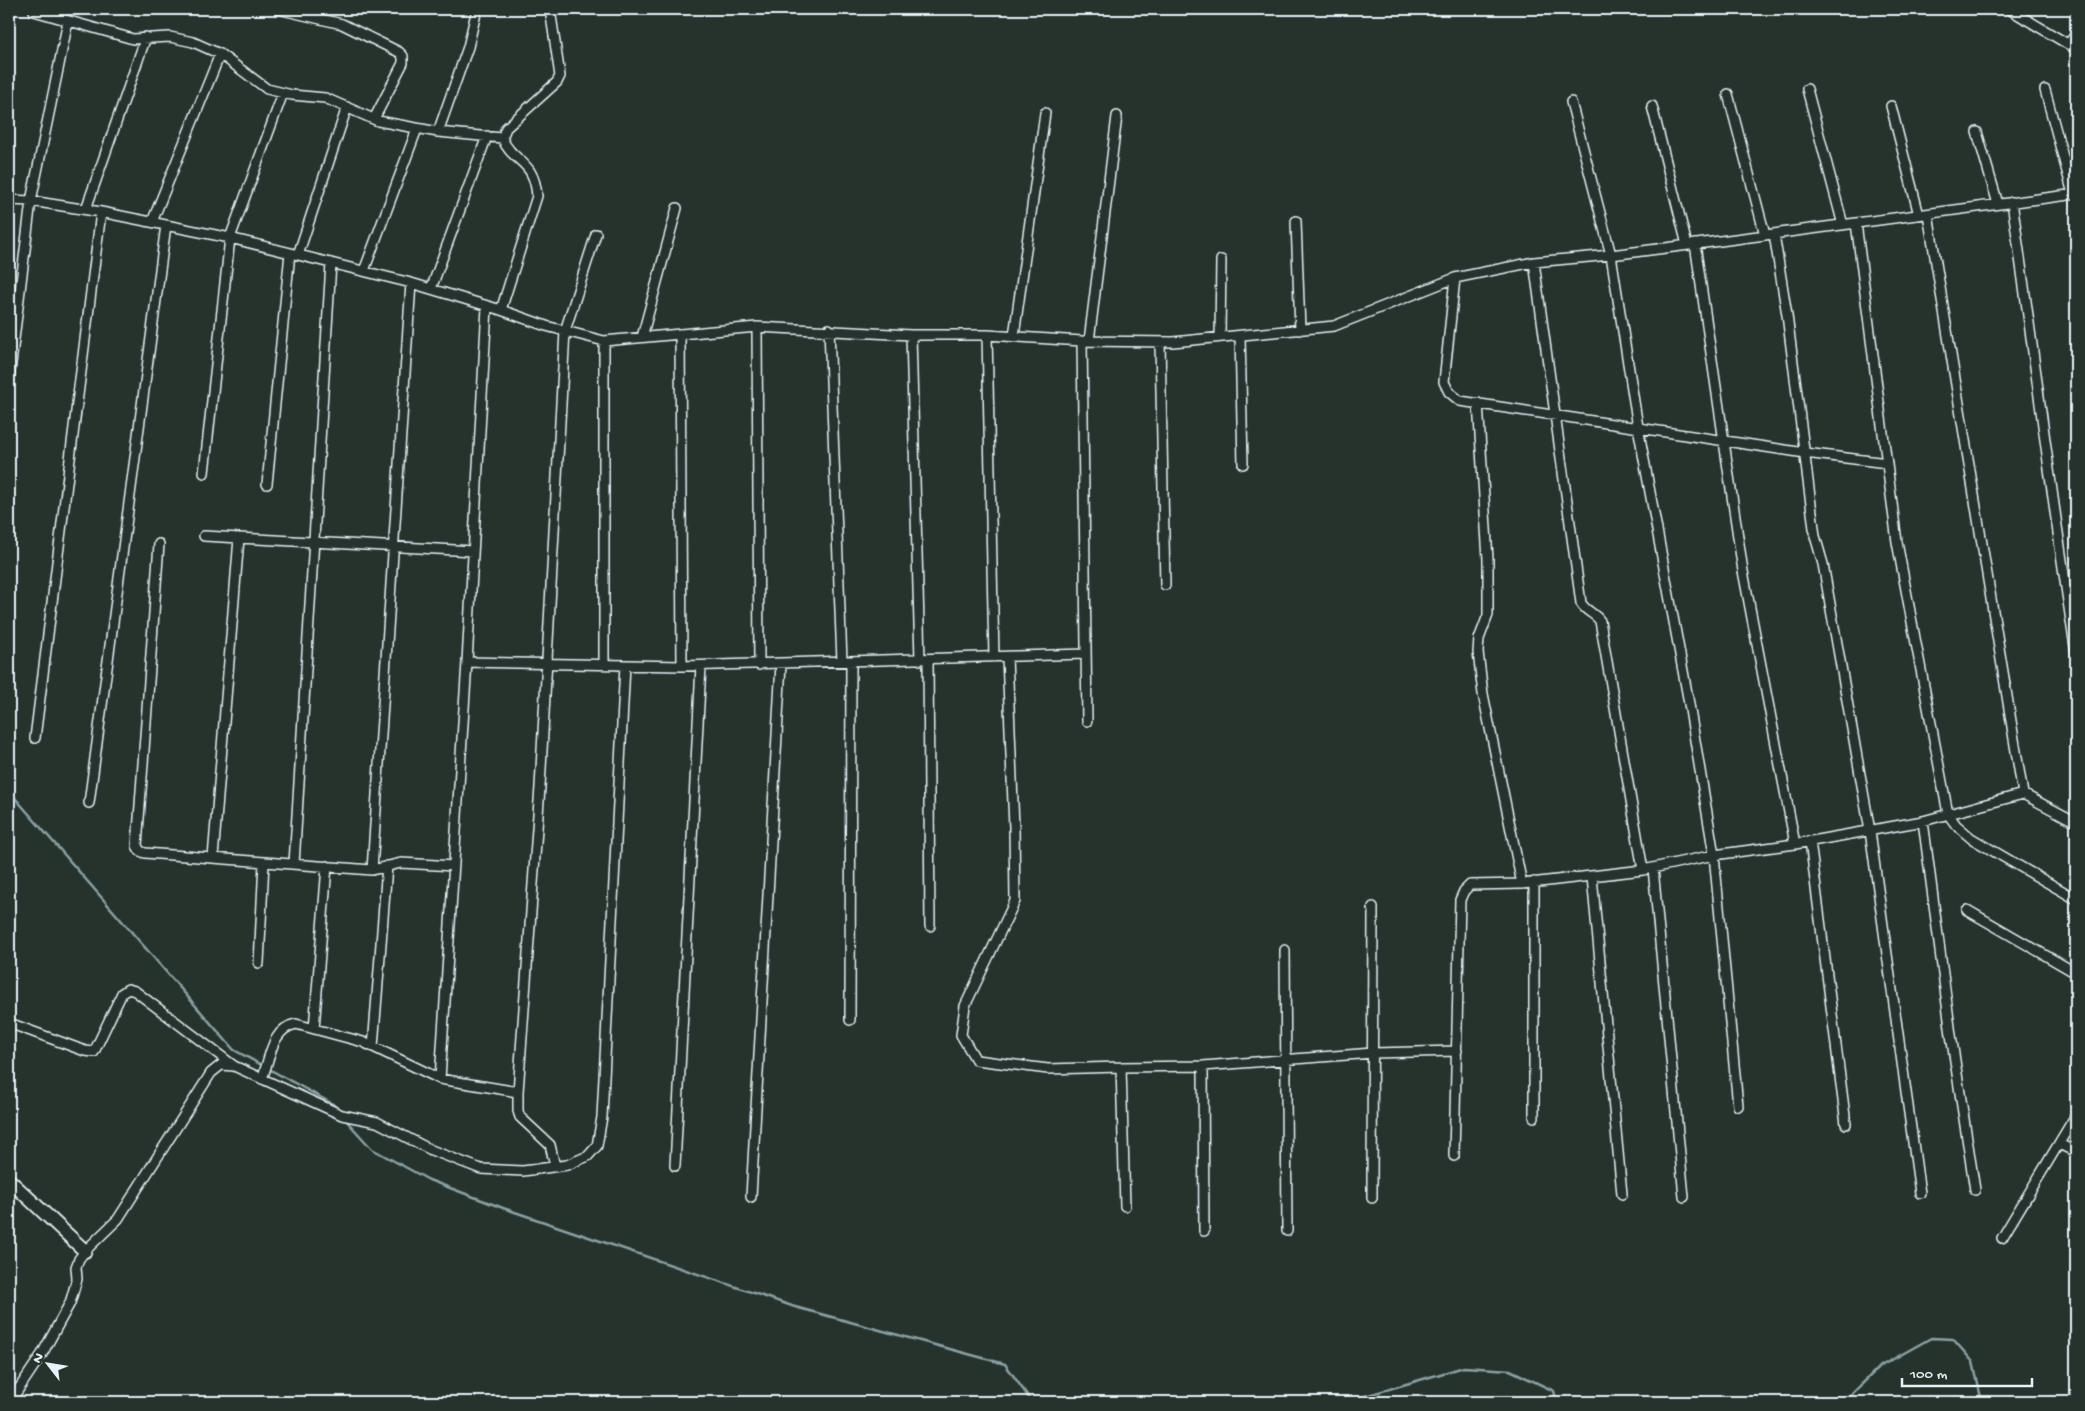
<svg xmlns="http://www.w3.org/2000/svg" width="2085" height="1411" viewBox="0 0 2085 1411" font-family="'Gochi Hand',sans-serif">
<rect width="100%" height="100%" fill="#26332d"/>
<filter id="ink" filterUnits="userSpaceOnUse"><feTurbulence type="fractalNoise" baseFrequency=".02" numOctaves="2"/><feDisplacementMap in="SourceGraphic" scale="10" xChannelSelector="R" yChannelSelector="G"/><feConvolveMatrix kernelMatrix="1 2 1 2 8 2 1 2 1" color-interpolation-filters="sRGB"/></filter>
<g filter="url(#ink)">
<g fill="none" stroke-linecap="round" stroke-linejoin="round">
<path stroke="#89a2a6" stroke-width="2.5" d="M9 791 234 1050 333 1104 338 1110
M344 1118 372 1149 429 1180 503 1208 795 1307 1005 1364 1032 1402
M1345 1402 1464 1367 1510 1370 1554 1391 1557 1402
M1844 1402 1879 1367 1931 1338 1953 1339 1973 1362 1982 1402"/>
<g stroke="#e8f1f8" stroke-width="12">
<path id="street" d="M278 9 342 24 399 52 403 56V63L374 119
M2009 9 2076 49
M34 11 133 39 170 37 193 42 220 54 267 89 292 95 325 98 378 121 438 132 502 138
M2069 44 2076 33
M1807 89 1843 225
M2045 90 2073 194
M1728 94 1765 235
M1571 102 1611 255 1638 427 1688 698 1714 855 1738 1106
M1652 106 1687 245
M1891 106 1919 215
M438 132 468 47 477 9
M1977 132 1998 204
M9 200 31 201 101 212 230 238 411 283 501 310 546 326 604 341 757 327 911 335H987L1082 341 1173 342 1334 326 1455 278 1534 262 1611 255 1720 241 2076 194
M2012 202C2034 352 2052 503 2076 653
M86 209 146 37
M1928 214 2023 794
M1296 221 1300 330
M152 222 220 54
M1856 223 1897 542 1948 814 1956 825 1971 838 2076 899
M1774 234 1787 315 1815 536 1823 564 1870 831 1920 1193
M1695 244 1743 571 1795 844
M298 255 347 107
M1534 262 1581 603C1586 612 1595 613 1600 621L1643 870
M364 271 417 129
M1455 278 1444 382 1449 392 1460 401 1805 453 1887 463
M431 289 487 136
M501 310 537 196C534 158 513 164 502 138L506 128 557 82 560 76 550 9
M757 327 759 665
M829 329 842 661
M680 334 682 666
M911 335 920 660
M987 335 994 657
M1014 336 1045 113
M1240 336 1243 464
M642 337 677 208
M1220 337 1221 260
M1082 341 1087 721
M1089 341 1117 116
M1160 342 1165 585
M9 380 31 201 68 21
M1478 403 1488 559V615L1479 639 1478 652 1483 694 1522 884
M204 473 230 238 283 93
M267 484 290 253
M204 536 473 551
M159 544 137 846 140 851 145 853 372 870 401 863 454 866
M1007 657 1014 827 1015 901 965 1006 961 1035 976 1060 1048 1069 1121 1067 1203 1066 1373 1053 1457 1051
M928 659 930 926
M467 662 682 666 1085 654
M604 665V341
M35 738 101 212
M89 803 166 225
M1923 821 1951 1035 1975 1190
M1810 841 1846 1124
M213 858 239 538
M294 864 331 263
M1653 868 1684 1197
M372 870 411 283
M1592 877 1622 1194
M1967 910 2076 973
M1285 950 1287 1231
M259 963 264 862
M850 1020 851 661
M9 1023 85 1051 94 1052 122 993 128 989 135 991 234 1066
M314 1029 327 866
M373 1047 387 866
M1203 1066 1204 1231
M1121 1067 1125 1206
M262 1079C270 1059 271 1029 296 1024L363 1042 440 1079 518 1092
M440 1079 467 662 487 307
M1534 1117V882
M2059 1144 2076 1152
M1454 1156 1460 900 1464 891 1470 885 1522 884 1643 870 1714 855 1795 844 1923 821 2023 794 2076 822
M555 1166 550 1145 520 1117 518 1111V1092L540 787 565 331 596 234
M675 1166 701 666
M751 1197 781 664
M1372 1198 1373 907
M2002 1238 2076 1115
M10 1402 42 1354 70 1303 77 1279 76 1267 79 1259 85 1251 118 1219 211 1073 221 1065 234 1066 342 1115 377 1122 431 1150 481 1169 523 1171 567 1165 588 1156 597 1146 602 1117 625 665"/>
</g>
<g stroke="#e8f1f8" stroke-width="16">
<path id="secondary" d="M9 1180 85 1251"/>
</g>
<use href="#street" stroke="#26332d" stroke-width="9"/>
<use href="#secondary" stroke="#26332d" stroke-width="12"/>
</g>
</g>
<rect width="2085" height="1411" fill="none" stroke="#26332d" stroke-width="30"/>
<rect x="15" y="15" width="2055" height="1381" fill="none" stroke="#e8f1f8" stroke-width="2" filter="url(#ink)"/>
<g transform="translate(48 1364) rotate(301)" stroke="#26332d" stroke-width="4" paint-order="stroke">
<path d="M0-4L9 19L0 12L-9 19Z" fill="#e8f1f8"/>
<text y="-8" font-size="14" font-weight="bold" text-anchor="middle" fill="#e8f1f8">N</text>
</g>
<path d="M1902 1378v8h130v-8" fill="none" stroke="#e8f1f8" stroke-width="2.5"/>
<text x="1910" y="1378" font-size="15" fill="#e8f1f8" stroke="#26332d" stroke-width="4" paint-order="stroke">100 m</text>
</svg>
